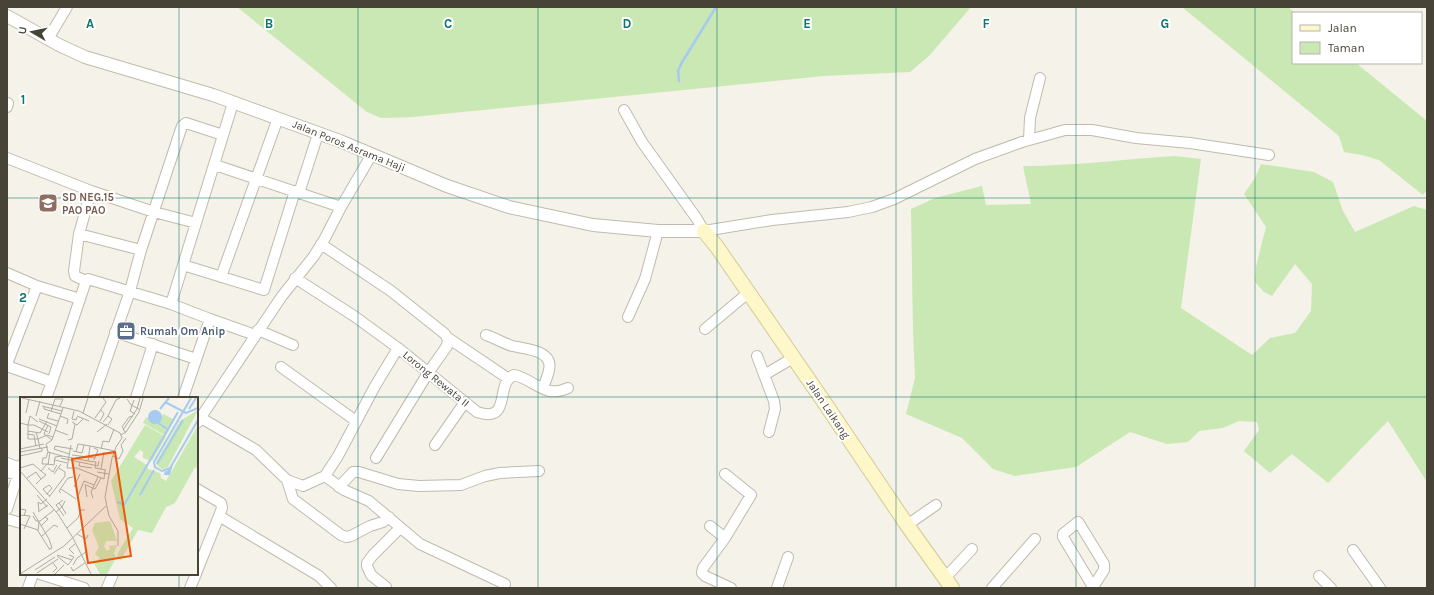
<svg xmlns="http://www.w3.org/2000/svg" width="1434" height="595" viewBox="0 0 1434 595" font-family="Karla,sans-serif">
<rect width="100%" height="100%" fill="#f4f2e9"/>
<path fill="#cae8b3" d="M237 7H971L929 56 910 72 824 76 413 117 381 118 367 112Z
M1182 7H1288L1295 13H1293V63H1356L1427 121V190L1423 195 1379 160 1362 155 1344 152 1339 136Z
M1175 156 1201 159 1181 308 1252 355 1270 338 1295 333 1311 311 1312 284 1295 264 1272 296 1264 292 1255 282 1256 267 1266 227 1244 194 1255 178 1261 164 1314 172 1333 182 1343 211 1355 232 1414 206 1427 210V482L1388 421 1328 483 1292 454 1270 473 1244 451 1259 430 1257 422 1239 421 1223 428 1199 431 1188 442 1167 444 1130 432 1076 467 1015 476 993 469 962 438 906 414 915 378 913 331 911 209 935 198 982 186 986 205 1031 204 1023 166C1074 166 1125 159 1175 156Z"/>
<g fill="none" stroke-linecap="round" stroke-linejoin="round">
<path stroke="#a7caef" stroke-width="2.5" d="M679 81 678 71 681 64 716 7"/>
<g stroke="#c0bbac" stroke-width="12">
<path id="minor" d="M48 39 67 7
M7 107 8 103
M624 110 642 142 697 219 704 231 772 220 848 212 872 207 894 199 975 159 1022 142 1065 130H1092L1136 138 1190 143 1269 155
M1029 140 1030 118 1040 78
M7 158 91 191 154 212 196 223
M299 193 318 134
M341 207 372 154
M79 234 141 250 130 291 93 398
M321 244 391 291 445 334 448 339 447 346 428 373 376 458
M141 250 182 126 186 123 223 135
M183 265 264 290 295 191
M7 273 37 286 80 299
M221 277 278 118
M295 278 354 316 398 348 477 412C513 424 494 383 514 375 536 380 544 399 568 388
M86 281 75 276 74 271 79 234 91 191
M171 304 210 319 183 398
M628 317 645 279 658 231
M210 319 255 335
M705 329 748 293
M258 330 293 345
M115 332 196 359
M486 335C495 338 503 343 512 346 525 349 554 350 549 370 548 376 545 382 543 388
M448 338 509 379
M398 348 375 386 338 456 325 476 344 490 369 501 420 544 505 584
M757 356 774 401 775 409 769 432
M7 364 37 286
M7 366 52 382 46 398
M281 367 356 421
M764 375 793 358
M52 382 86 281 88 279 171 304 233 103
M136 398 153 344
M201 418 256 450 287 480 303 486 325 476
M197 423 282 296 314 256 324 240 341 207 215 165
M435 445 465 402
M7 463 20 468
M7 472 18 475
M287 480 293 499 341 535 346 537 351 536 370 526 383 522 389 517
M339 487 353 472H359L398 484 419 486 461 485 485 476 500 473 539 471
M197 489 221 503 222 508 219 516 197 571
M7 509 21 465
M219 516 319 576 331 588
M7 519 21 523
M907 525 936 505
M710 526 725 538 703 568 702 573 705 576 731 588
M725 538 751 495 725 474
M1353 550 1380 588
M40 574 84 588
M1319 576 1331 588
M945 578 972 549
M386 587 371 575 367 566V563L373 555 400 528
M28 588 33 574
M107 588 113 574
M190 588 196 574
M777 588 788 557
M992 588 1035 539
M1093 588V587L1104 570V564L1079 523 1078 522 1063 534V537L1093 587"/>
</g>
<g stroke="#c0bbac" stroke-width="14">
<path id="tertiary" d="M7 16 59 45 85 57 213 95 340 141 447 186 509 207 593 225 658 231H704"/>
</g>
<g stroke="#d3ca99" stroke-width="16">
<path id="secondary" d="M704 231 717 247 822 399 907 525 952 588"/>
</g>
<use href="#minor" stroke="#fff" stroke-width="10"/>
<use href="#tertiary" stroke="#fff" stroke-width="12"/>
<use href="#secondary" stroke="#fef7ca" stroke-width="14"/>
</g>
<path fill="none" stroke="#0f766e" stroke-width="1" stroke-opacity="0.55" d="M179 7V398M358 7V588M538 7V588M717 7V588M896 7V588M1076 7V588M1255 7V588M7 198H1427M7 397H1427M179 574V588"/>
<defs>
<g id="school-square" transform="scale(1)"><rect x="-9" y="-9" width="18" height="18" rx="4" fill="#8d6e63" stroke="#fff"/><path d="M0-5L7-2L0 1L-7-2ZM-4 1L0 2.5L4 1V4Q0 6-4 4Z" fill="#fff"/></g>
<g id="office-square" transform="scale(1)"><rect x="-9" y="-9" width="18" height="18" rx="4" fill="#5c6f8a" stroke="#fff"/><path d="M-6-3h4V-5.5h4V-3h4V5H-6ZM-1-4.5V-3h2v-1.5ZM-6 0V1H6V0Z" fill="#fff"/></g>
</defs>
<g fill-rule="evenodd">
<use href="#school-square" x="48" y="203"/>
<use href="#office-square" x="126" y="331"/>
</g>
<g text-anchor="middle" dominant-baseline="central" stroke-width="4" stroke-linejoin="round" paint-order="stroke">
<g font-size="11" fill="#484337" stroke="#fff">
<text transform="translate(349 146) rotate(22)">Jalan Poros Asrama Haji</text>
<text transform="translate(436 379) rotate(39)">Lorong Rewata II</text>
<text transform="translate(828 409) rotate(56)">Jalan Laikang</text>
</g>
<g font-size="11" font-weight="bold" fill="#785e54" stroke="#fff" text-anchor="start">
<text x="62" y="197">SD NEG.15<tspan x="62" dy="13">PAO PAO</tspan></text>
</g>
<g font-size="11" font-weight="bold" fill="#4e5e75" stroke="#fff" text-anchor="start">
<text x="140" y="331">Rumah Om Anip</text>
</g>
</g>
<g transform="translate(20 397)">
<rect width="178" height="178" fill="#f4f2e9"/>
<path d="M178 13 148 70 142 72 137 68 136 65 160 24ZM158 15 146 39 123 26 126 20 137 27 143 17 153 22ZM125 28 146 40 132 64 123 61V55L120 53 114 60 127 68 128 72 140 76 141 81 146 84 178 28V72L175 70 155 106 146 110 132 136 118 133 101 163 97 160 99 154 113 131 100 122 91 84ZM90 124 97 144H86L84 150 87 154 90 152 89 149 97 148 94 156 96 161 87 177H80L74 166 80 161 75 157 79 150 72 133 75 126Z" fill="#cae8b3"/>
<path d="M128 20a7 7 0 1 1 14 0a7 7 0 1 1-14 0Z" fill="#a7caef"/>
<path fill="none" stroke="#a7caef" stroke-width="2" d="M145 5 166 16 178 11M140 12 149 1M169 12 176 1M138 26 149 33M137 67 163 23M150 71 142 74 135 70 134 65 171 1M146 74 145 77H149L152 68M146 78 178 23M120 98 134 73M97 105 104 108 158 15"/>
<path fill="none" stroke="#afaca2" stroke-width="1" d="M2 1 59 14 100 36 102 41 96 50 92 61 85 100 89 119 98 134V149M107 2 111 8 119 12M114 3 110 14 115 17M22 9 42 14M24 9V12L41 17M31 14 35 2H43L40 9M54 14 52 22 56 23 57 20M6 16 9 2M29 16 27 21 38 24M63 16 68 1M16 19 20 4M40 19 48 22 47 27M57 19 69 24M88 19 96 3 100 1M75 21 86 5 83 1M19 22 37 29M19 24 31 30 29 37M80 24 84 17 81 13M18 25 10 19 8 28H14L28 35M52 25 57 28 63 22M83 25 88 19 92 22 88 28M0 26 8 28V42H18L20 51M28 28 24 37 32 43M104 32 102 30 109 20 113 19M35 33 48 38M8 34 20 36 27 24M16 35 18 42 27 38 33 40M77 35 87 27M106 35 103 33 117 12 120 1M7 37 14 38 16 49M101 38 106 35 119 15 123 1M48 43 52 42 55 27M51 48 47 71H57L84 82 85 73M74 51 78 53 74 63M0 52 24 47M34 52 35 49 53 52M34 52 49 57M81 52 83 44 89 45 94 32M53 54 62 56 64 48 70 49M0 55 28 50M56 55 58 47 64 48M52 58 75 61M0 59 22 54V51M42 59 28 55 26 47 32 43 43 11M93 59 99 62 103 54 101 48 106 41M41 61 78 69 79 64M35 63 47 66M68 64 76 65 75 71 86 73M60 65 59 69 72 71M27 67H22L23 61H26L28 55M28 68 30 55M0 71 13 67 21 74 27 67 34 68 35 60 42 59 68 64 70 49 95 54M28 71 33 75 37 68M81 72 84 55M0 74 38 117 53 141M21 74 26 78 21 82M77 75 89 77M34 77 41 67M7 81 16 75 21 82 16 87M65 87 67 100M66 88 75 92 81 81M54 90 60 77M41 92 56 102M41 96 39 94 48 81 53 80M27 97 32 91 29 88 23 92 27 97 30 99M17 98 27 110M58 99 64 84 74 88M29 100 45 79V75L39 71M73 101 71 95 78 80M45 104 42 110 46 117M39 106 36 108 44 119M0 112 6 113 4 119M19 114 18 105 21 107 27 102M13 115 29 142 32 151 29 152M18 115 28 108M36 115 42 110 39 106 43 103M0 118 10 119 4 132M13 119 16 124H20L34 113M19 125 18 134 30 153M0 127 18 133M21 129 28 122 25 120M47 131 58 121 61 113H65M57 137 66 142 68 138M21 140 34 128 38 130M53 141 71 177M54 157 49 152 55 147M37 158 52 163M37 159 48 168 54 160 49 158M33 166 37 171 33 175M53 168 57 161 66 155M51 170 53 174 65 166M15 173 35 160M17 176 38 162M0 177 44 149 86 109M35 177 44 168"/>
<path fill="#e8590c" fill-opacity="0.15" stroke="#e8590c" stroke-width="2" d="M95 55 111 159 68 166 52 62Z"/>
<rect width="178" height="178" fill="none" stroke="#484337" stroke-width="2"/>
</g>
<g font-size="13" text-anchor="middle" font-weight="bold" fill="#0f766e" stroke="#fff" stroke-width="4" stroke-linejoin="round" paint-order="stroke">
<text x="90" y="28">A</text>
<text x="269" y="28">B</text>
<text x="448" y="28">C</text>
<text x="627" y="28">D</text>
<text x="807" y="28">E</text>
<text x="986" y="28">F</text>
<text x="1165" y="28">G</text>
<text x="23" y="104">1</text>
<text x="23" y="302">2</text>
</g>
<rect width="1434" height="595" fill="none" stroke="#484337" stroke-width="16"/>
<rect x="1292" y="12" width="130" height="52" fill="#ffffff" stroke="#b6b4af"/>
<rect x="1300" y="25" width="20" height="6" fill="#fef7ca" stroke="#b6b4af"/>
<text x="1328" y="32" font-size="12" fill="#484337">Jalan</text>
<rect x="1300" y="42" width="20" height="12" fill="#cae8b3" stroke="#b6b4af"/>
<text x="1328" y="52" font-size="12" fill="#484337">Taman</text>
<g transform="translate(32 32) rotate(279)" stroke="#ffffff" stroke-width="3" paint-order="stroke">
<path d="M0-3L7 15L0 10L-7 15Z" fill="#484337"/>
<text y="-6" font-size="11" font-weight="bold" text-anchor="middle" fill="#484337">U</text>
</g>
</svg>
